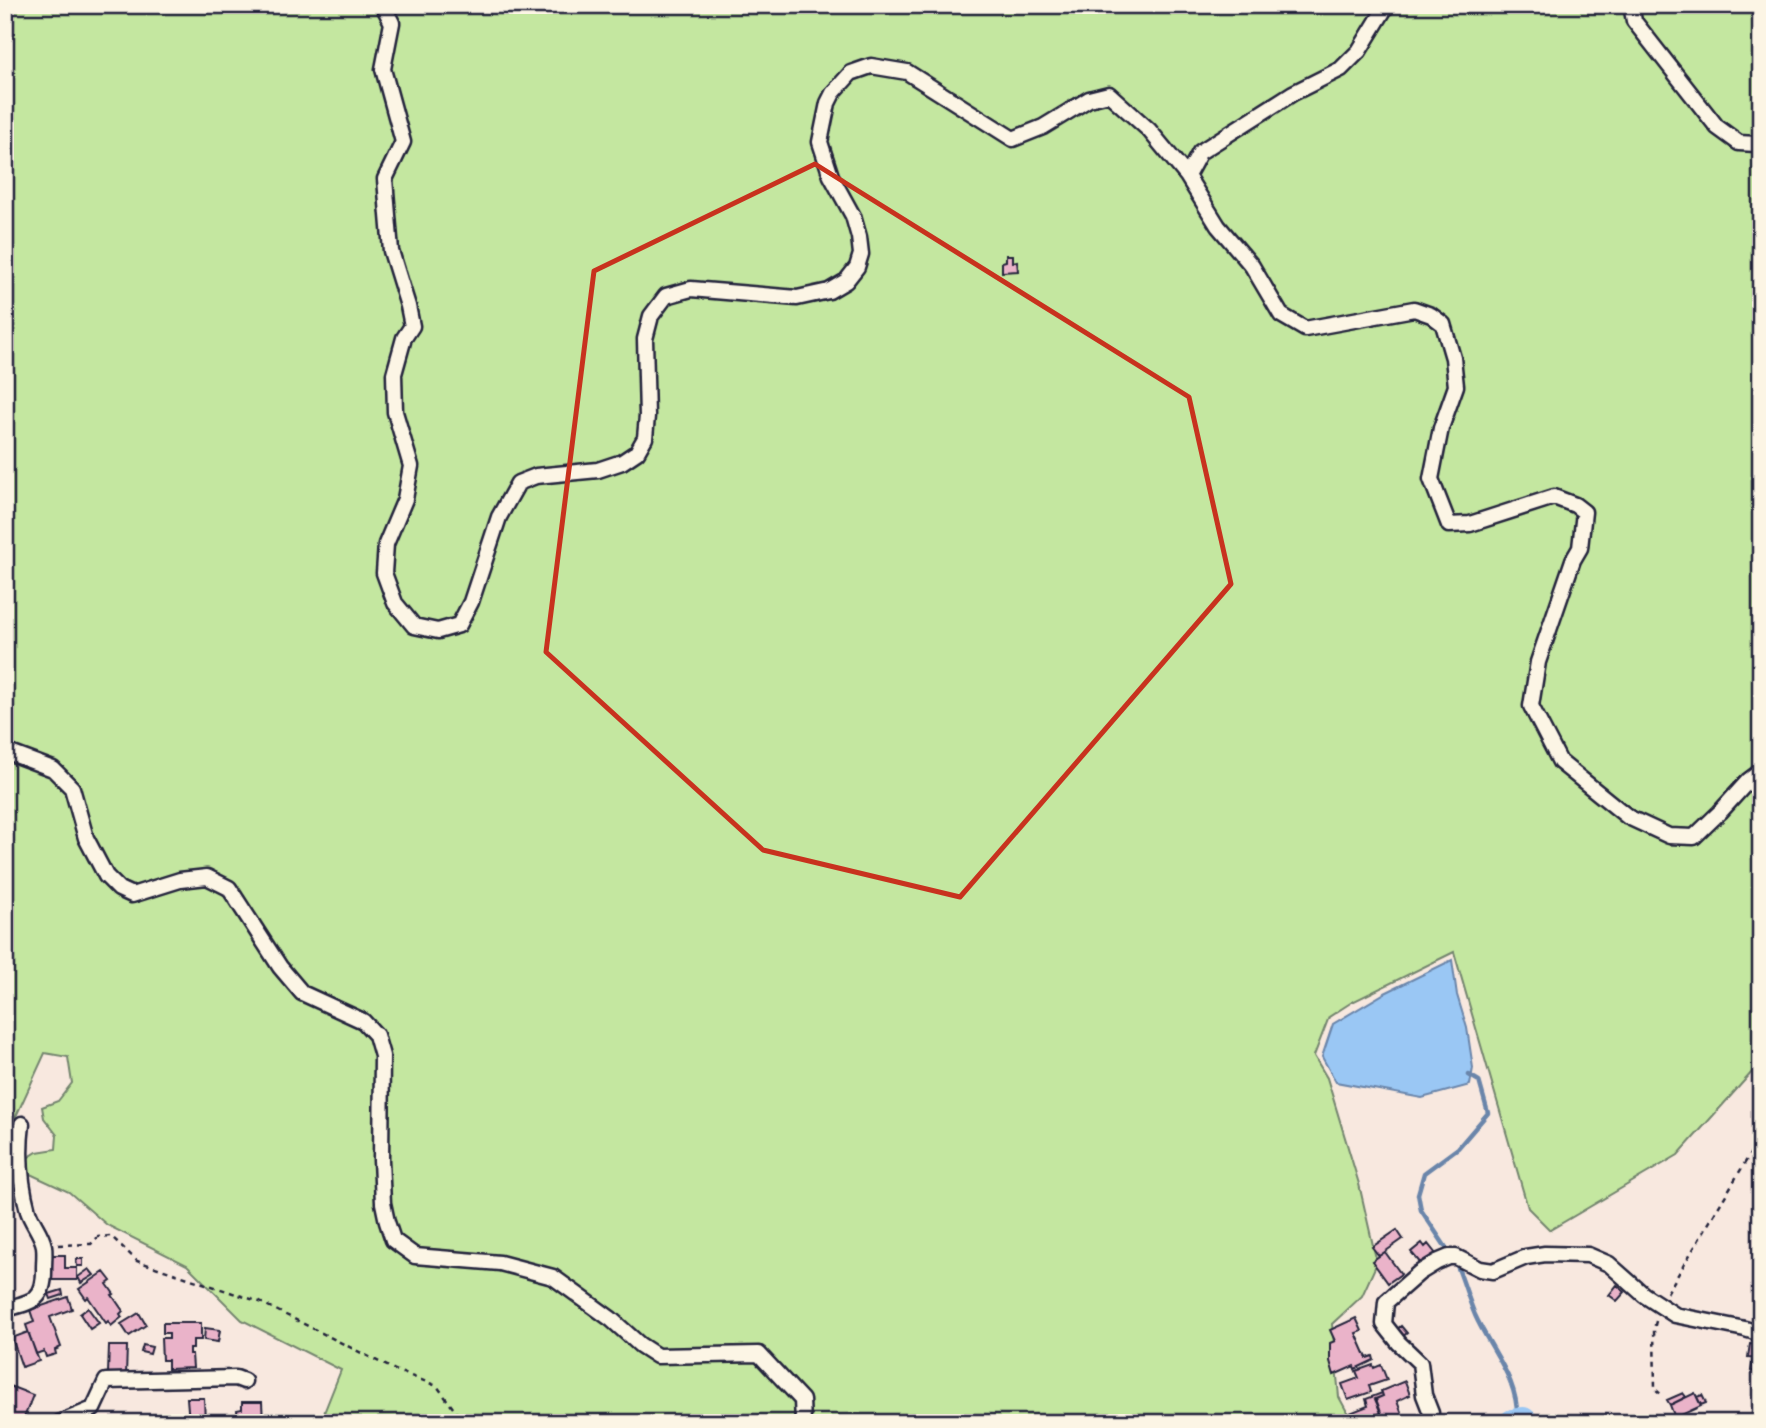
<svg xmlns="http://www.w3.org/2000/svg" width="1766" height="1428" viewBox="0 0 1766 1428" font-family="'Architects Daughter',sans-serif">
<rect width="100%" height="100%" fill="#f8e8df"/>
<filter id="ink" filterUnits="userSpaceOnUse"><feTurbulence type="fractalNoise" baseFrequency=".0143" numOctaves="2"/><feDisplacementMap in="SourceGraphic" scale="14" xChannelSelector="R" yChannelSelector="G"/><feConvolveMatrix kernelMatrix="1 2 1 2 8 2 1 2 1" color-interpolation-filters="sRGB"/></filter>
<g filter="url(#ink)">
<path fill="#c4e7a0" stroke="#73846e" stroke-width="2" d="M5 5H1761V1062L1678 1155 1550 1230 1528 1208 1454 952 1352 1002 1329 1017 1314 1056 1327 1078 1359 1184 1377 1263 1362 1296 1332 1324 1339 1397 1353 1423H320L341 1370 242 1320 187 1265 107 1225 69 1192 28 1173 26 1159 37 1152 56 1149 57 1135 44 1118 42 1107 58 1101 72 1083 68 1057 45 1053 13 1123 5 1122Z"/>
<path fill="#9ac7f4" stroke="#6a85aa" stroke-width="2" d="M1452 960 1457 995 1467 1028 1473 1068 1470 1085 1422 1098 1336 1082 1322 1057 1333 1024 1385 993Z"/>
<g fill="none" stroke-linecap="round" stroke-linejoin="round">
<path stroke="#6a85aa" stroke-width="4.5" d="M1449 1252 1421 1210 1418 1194 1424 1173 1458 1148 1488 1113 1479 1081 1469 1075
M1456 1263C1463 1280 1468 1298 1475 1315 1491 1351 1520 1380 1517 1422"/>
<path stroke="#9ac7f4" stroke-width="28" d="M1513 1423 1523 1421 1525 1423"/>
</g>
<path fill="#eab3c9" stroke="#22223b" stroke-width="2" d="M1006 255H1013V262L1017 261 1018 271 1002 272V262L1006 261Z
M1397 1230 1403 1239 1379 1256 1372 1247Z
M1422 1243 1425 1247 1428 1244 1436 1254 1422 1265 1411 1252Z
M1385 1252 1401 1274 1388 1283 1372 1261Z
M51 1255H65V1268H77V1280H51Z
M76 1259H83V1266H77Z
M89 1269 94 1275 81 1283 78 1277Z
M104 1272 111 1281 107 1284 114 1294 112 1295 123 1311 120 1314 122 1317 111 1326 108 1321 106 1323 88 1297 86 1299 79 1289Z
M1617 1285 1625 1292 1617 1301 1609 1295Z
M62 1290 63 1295 51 1299 49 1294Z
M68 1297 72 1309 50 1317 61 1347 55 1350 56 1354 46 1357 44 1351 36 1354 26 1325 34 1322 30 1310Z
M88 1308 99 1323 90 1329 80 1314Z
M139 1313 146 1325 129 1336 121 1324Z
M1356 1318 1362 1331 1356 1333 1367 1358 1373 1356 1374 1360 1355 1369 1354 1366 1334 1375 1330 1361V1343L1335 1341 1330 1330Z
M163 1323H201V1340H193V1349H189V1354H192L193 1368 168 1369V1360H162L161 1338H169V1333H163Z
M1401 1326 1407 1333 1402 1337 1396 1330Z
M205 1328 220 1330 218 1342 204 1340Z
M28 1332 39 1361 22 1367 12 1338Z
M1750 1344 1761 1345V1358L1748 1357Z
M143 1345 152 1347 150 1354 141 1352Z
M109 1346H127L126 1375 108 1374Z
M1753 1358 1761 1359V1376H1756L1757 1372 1751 1371Z
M1373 1365 1374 1368 1381 1365 1387 1380 1369 1386 1371 1392 1348 1400 1342 1384 1359 1378 1356 1371Z
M1405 1381 1410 1395 1397 1401 1404 1420 1397 1423H1385L1376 1399 1383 1396 1381 1391Z
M7 1385 33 1395 22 1423H5V1390Z
M1382 1393 1383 1396 1375 1399 1381 1413 1354 1423 1350 1413 1368 1406 1366 1399Z
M1683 1393 1686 1397 1670 1405 1667 1400Z
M1695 1393 1701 1406 1675 1418 1670 1405Z
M1702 1395 1706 1403 1701 1405 1697 1397Z
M187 1398H204L205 1422H189Z
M242 1402H262L263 1423H224L238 1421 237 1410 242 1409Z"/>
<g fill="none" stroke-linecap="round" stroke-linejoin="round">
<g stroke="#22223b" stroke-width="19">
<path id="minor" d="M383 5 392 23 383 69 403 142 385 179 391 251 408 306 412 326 404 338 394 374 395 412 411 466 405 499 386 544 384 573 395 603 414 626 438 631 459 625 471 602 499 517 518 483 536 476 598 470 622 462 637 452 645 438 647 416 645 339 651 316 666 296 691 289 797 298 829 291 846 281 857 267 861 254 859 237 853 216 831 176 820 142 828 103 833 93 851 73 871 66 907 72 1013 139 1043 127 1089 99 1109 94 1149 130 1187 176 1218 226 1252 266 1281 315 1305 329 1414 309 1431 315 1443 324 1453 358 1456 386 1441 428 1431 479 1449 525 1470 524 1554 497 1575 505 1584 512 1580 548 1573 560 1538 662 1531 706 1560 762 1628 817 1669 836 1694 837 1720 812 1749 780 1761 771
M1631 5 1634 21 1717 127 1739 143 1756 144 1761 140
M1187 176 1200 152 1293 93 1341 69 1359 51 1387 5
M5 751 53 769 72 788 86 838 106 876 119 889 132 895 180 880 207 877 229 888 280 967 302 993 363 1021 376 1035 382 1056 381 1160 383 1203 387 1222 393 1240 415 1256 500 1263 553 1277 611 1319 640 1345 657 1356 759 1354 802 1400 803 1423
M5 1309C33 1302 45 1300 44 1268 44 1261 45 1253 44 1246 42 1234 32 1223 28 1211 20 1182 18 1155 22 1124
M59 1423 93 1409 106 1381 236 1378 244 1381
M1431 1423V1413L1424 1395 1420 1363 1399 1343 1384 1324 1386 1302 1419 1273 1437 1262 1449 1257H1456L1480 1269 1493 1271 1526 1257 1545 1254 1588 1255 1609 1264 1644 1295 1675 1315 1745 1329 1761 1334"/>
</g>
<path stroke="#22223b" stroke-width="2.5" stroke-dasharray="5 5" stroke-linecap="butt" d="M58 1245 91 1244 98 1237 111 1236 137 1261 260 1302 395 1370 437 1386 464 1423
M1667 1293 1761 1136
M1656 1321 1654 1329 1655 1389 1662 1395"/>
<use href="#minor" stroke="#fcf5e5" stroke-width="14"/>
</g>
</g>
<path fill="none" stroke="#c8321e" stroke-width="5" stroke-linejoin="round" d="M815 164 1189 397 1231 584 960 897 763 850 546 652 594 271Z"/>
<rect width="1766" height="1428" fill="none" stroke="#fcf5e5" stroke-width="28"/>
<rect x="14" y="14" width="1738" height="1400" fill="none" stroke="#22223b" stroke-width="2.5" filter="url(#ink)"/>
</svg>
